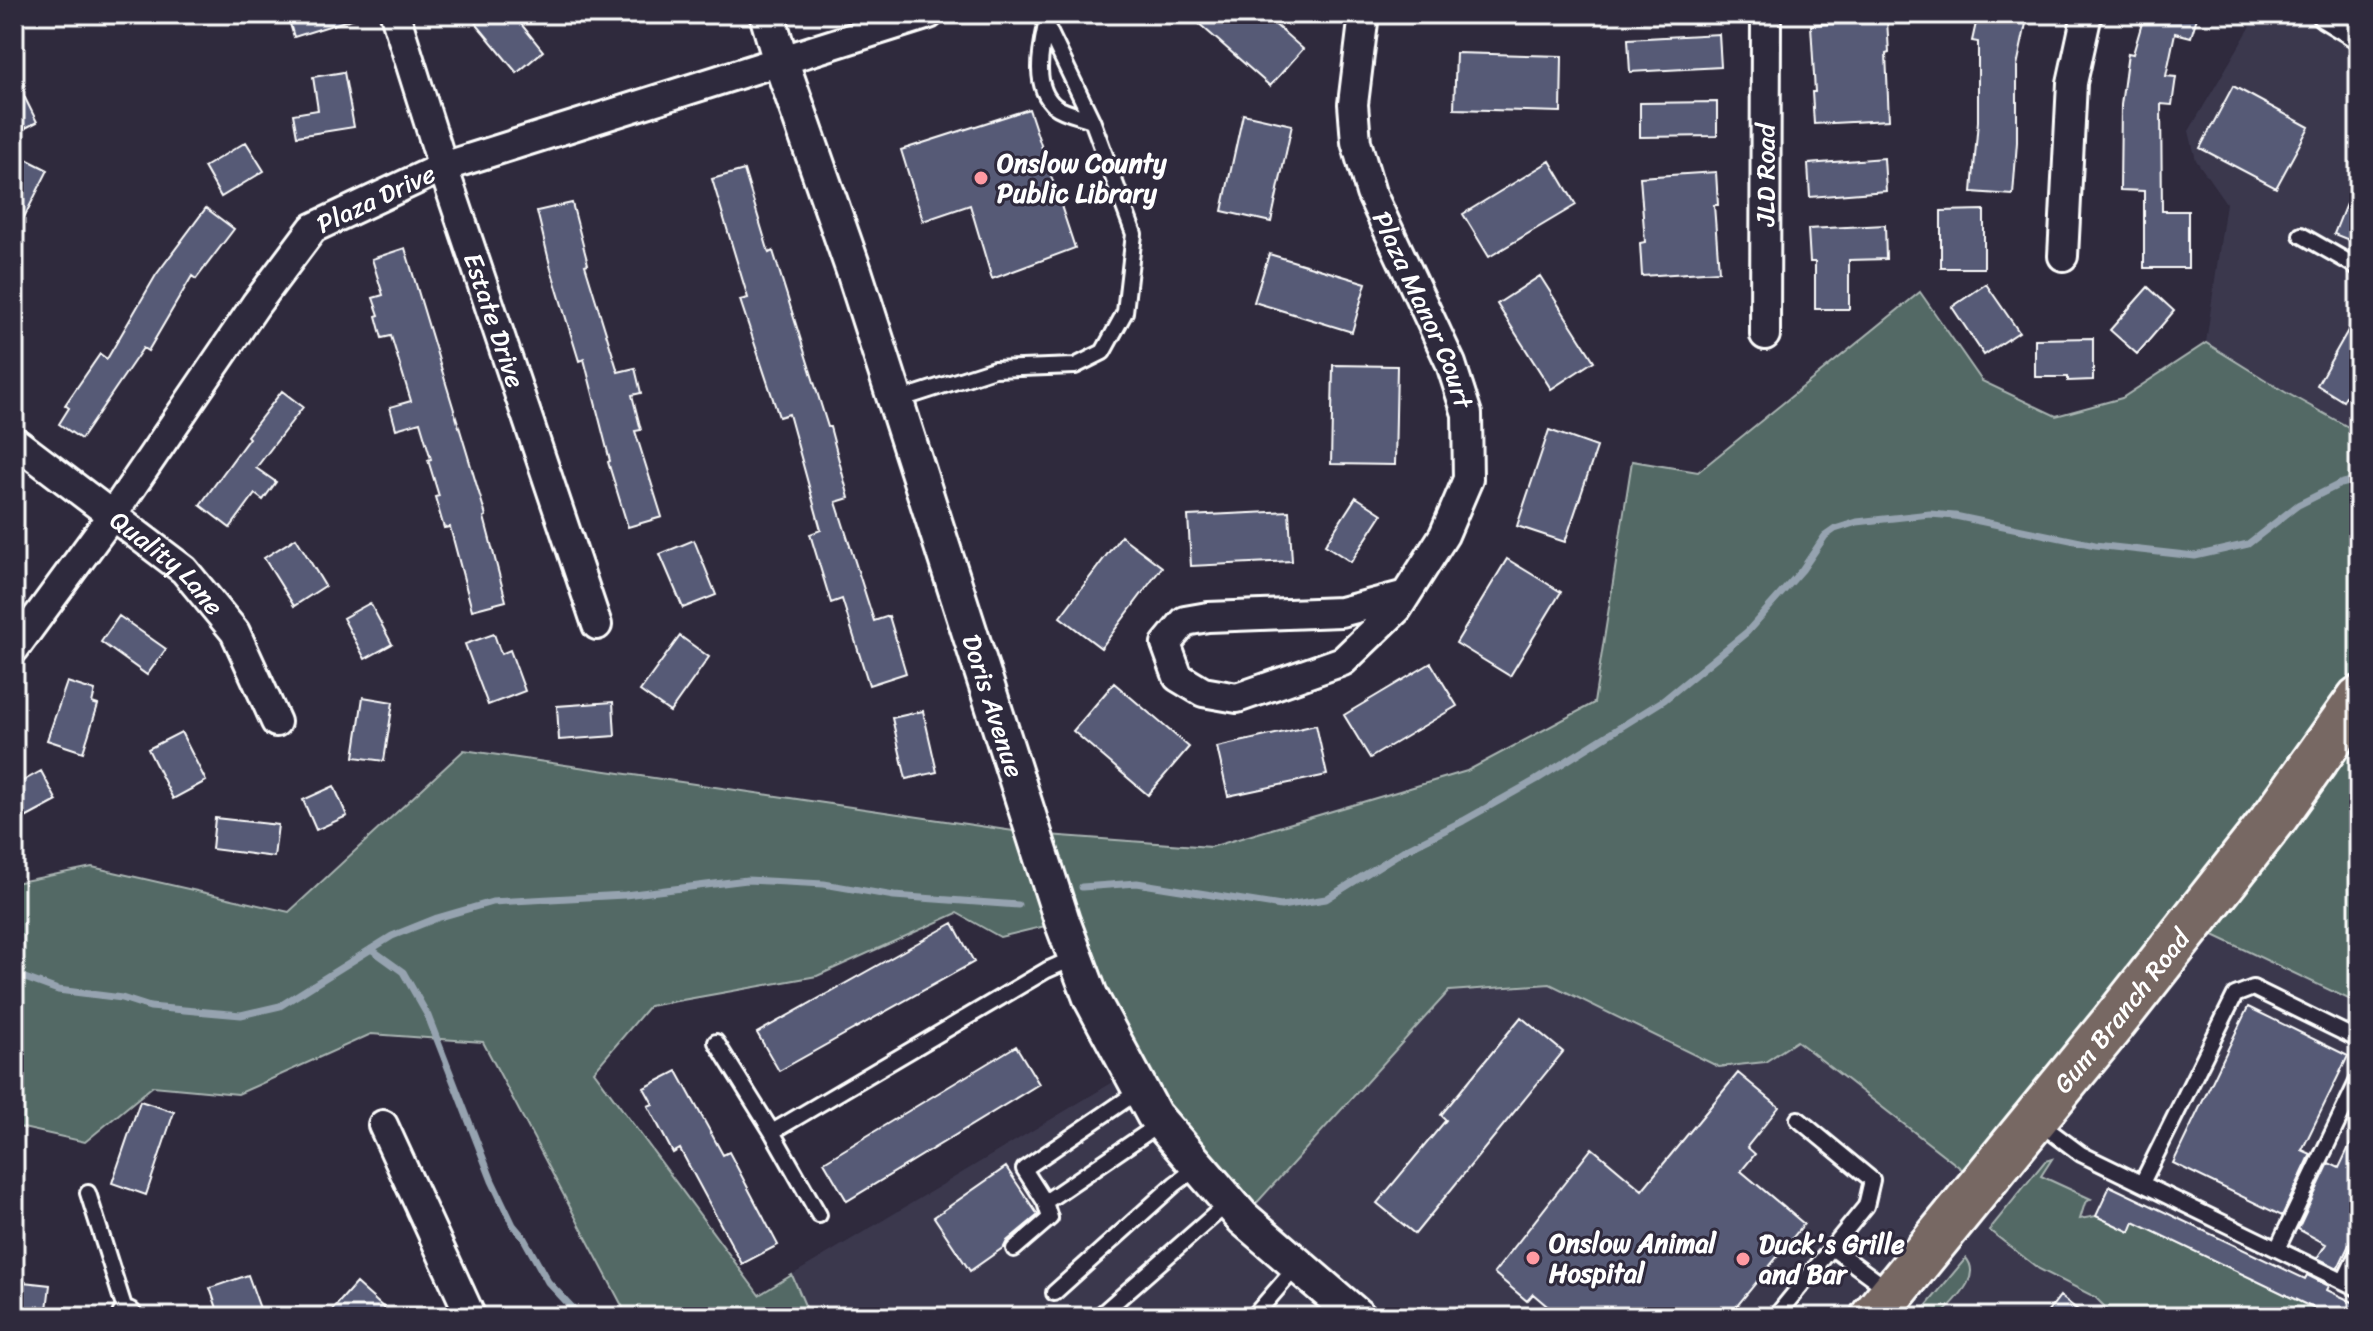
<svg xmlns="http://www.w3.org/2000/svg" width="2373" height="1331" viewBox="0 0 2373 1331" font-family="Sriracha,sans-serif">
<rect width="100%" height="100%" fill="#2f2a3d"/>
<filter id="ink" filterUnits="userSpaceOnUse"><feTurbulence type="fractalNoise" baseFrequency=".0125" numOctaves="2"/><feDisplacementMap in="SourceGraphic" scale="16" xChannelSelector="R" yChannelSelector="G"/><feConvolveMatrix kernelMatrix="1 2 1 2 8 2 1 2 1" color-interpolation-filters="sRGB"/></filter>
<g filter="url(#ink)">
<path fill="#3b384e" d="M2258 14H2326L2359 34V433L2285 392 2206 343 2226 203 2196 160 2189 131Z
M2191 924 2359 1004V1317H810L792 1275 1130 1072 1243 1218 1449 991 1550 984 1719 1067 1765 1062 1796 1040 1981 1184Z"/>
<path fill="#536965" stroke="#a9b4b2" stroke-width="2" d="M1920 292 1982 381 2056 416 2122 398 2206 343 2285 392 2359 433V1004L2190 924 1981 1184 1797 1041 1765 1062 1719 1067 1550 984 1449 991 1243 1218 1154 1115 1062 922 1000 937 957 913 817 976 649 1006 594 1071 759 1295 792 1275 810 1317H628L483 1042 371 1034 238 1094 153 1086 85 1142 14 1126V883L92 867 289 912 464 750 1034 834 1211 847 1467 771 1594 703 1632 461 1698 472Z
M2052 1159 2041 1176 2091 1199 2085 1203 2080 1219 2096 1216 2129 1232 2134 1222 2325 1314 2323 1317H2115L2095 1297 2039 1269 1989 1230 2045 1161Z
M1966 1258C1983 1278 1953 1301 1940 1317H1917Z"/>
<g fill="none" stroke-linecap="round" stroke-linejoin="round">
<path stroke="#96a3b0" stroke-width="7" d="M1082 887 1137 883 1281 906 1326 899 1403 851 1463 821 1536 780 1664 700 1747 632 1802 570 1825 536 1835 529 1857 522 1930 514 1955 516 2095 545 2195 556 2248 544 2298 505 2340 484 2359 479
M371 949 403 972 428 1016 492 1181 513 1225 523 1237 548 1282 581 1317
M14 974 58 990 122 998 150 1007 241 1015 280 1006 392 936 437 918 492 902 625 895 747 880 824 884 894 896 1018 905"/>
</g>
<path fill="#565a76" stroke="#fff" stroke-width="2" d="M287 14H355V18L294 37Z
M468 14H513L543 51 517 73Z
M1188 14H1263L1303 49 1270 86Z
M1978 14H2028L2017 66V142L2013 195 1972 192 1978 121V42L1972 41Z
M2129 14H2198L2191 37 2175 33 2166 76 2176 77 2172 105 2161 104 2162 211H2188V268H2144V191L2120 190 2121 105 2128 53 2133 54 2142 23 2128 19Z
M1887 20 1889 53 1886 54 1889 120 1814 124 1812 92H1815L1811 25Z
M1719 34 1721 67 1630 72 1628 39Z
M1456 53 1562 56 1561 112 1454 109Z
M344 72 354 127 297 136 293 114 318 110 313 77Z
M14 76 37 122 14 134Z
M2233 86 2309 127 2276 188 2200 148Z
M1717 102V136L1640 137V103Z
M1029 109 1075 248 992 279 970 205 923 221 901 150Z
M1243 114 1292 125 1271 222 1222 211Z
M246 142 264 171 221 197 204 167Z
M20 156 48 170 14 237V169Z
M1884 158 1886 191 1810 197 1808 164Z
M1550 161 1576 205 1489 257 1463 214Z
M744 170 769 253 773 251 828 427H830L849 498 836 502 874 621 889 616 906 673 869 685 842 599 831 603 810 534 821 530 789 414 779 417 740 300 748 298 712 179Z
M1716 172 1718 205H1714L1719 271 1642 276 1640 243 1645 242 1640 177Z
M2358 174H2359V244L2334 234Z
M572 203 588 264 585 265 618 372 635 368 641 393 632 395 641 430 635 431 662 517 628 527 608 462 610 461 584 359 579 361 551 269 537 211Z
M206 208 234 229 196 279 192 276 148 351 143 348 81 439 59 424 69 408 65 405 100 354 107 359 156 275Z
M1984 210V268H1941V211Z
M1885 225 1886 259 1849 260V309H1815V262H1810L1808 229Z
M405 248 486 516 484 517 506 601 472 610 450 527 444 528 435 497 439 496 428 460 431 459 420 422 396 429 390 407 411 401 391 336 382 338 376 316 379 315 373 298 383 295 372 259Z
M1269 254 1366 283 1352 332 1254 302Z
M1540 276 1594 361 1551 389 1497 304Z
M1986 284 2019 332 1984 355 1952 307Z
M2148 287 2174 311 2137 354 2110 330Z
M2359 311V373L2343 401 2317 385Z
M2093 338V380L2068 381V377H2035V339Z
M1333 365 1397 366 1395 465 1331 464Z
M282 391 303 407 256 468 276 482 263 500 255 494 230 528 200 505 249 438 247 436Z
M1549 430 1597 447 1565 542 1517 526Z
M1356 497 1382 514 1351 562 1325 545Z
M1289 511 1292 561 1191 566 1188 516Z
M1121 536 1162 567 1101 648 1060 617Z
M296 538 325 586 294 606 264 558Z
M694 540 716 595 683 608 660 554Z
M1507 559 1561 592 1510 676 1456 643Z
M370 603 392 644 365 659 343 618Z
M119 616 166 649 147 675 101 642Z
M494 634 501 654 510 650 525 691 488 705 465 644Z
M680 636 709 657 670 712 640 691Z
M1431 663 1457 706 1370 758 1344 715Z
M67 682 95 691 92 703 98 705 83 752 47 740Z
M1114 683 1189 747 1148 795 1073 731Z
M363 697 393 702 384 761 354 757Z
M613 702 615 736 559 740 557 706Z
M923 711 937 772 906 779 892 718Z
M1316 725 1327 775 1228 796 1217 747Z
M181 732 206 781 173 799 148 749Z
M41 771 57 801 14 824V786Z
M334 786 347 816 316 830 303 800Z
M215 818 278 825 274 857 212 849Z
M953 923 974 962 779 1071 757 1033Z
M2248 1007 2348 1056 2302 1150 2311 1154 2282 1216 2173 1163Z
M1521 1017 1563 1052 1415 1234 1377 1203 1446 1120 1441 1115Z
M1016 1046 1039 1084 847 1201 824 1162Z
M677 1071 723 1155 729 1152 778 1245 742 1264 680 1149 673 1153 648 1106 653 1104 644 1088Z
M1738 1073 1779 1107 1747 1147 1755 1154 1741 1171 1804 1224 1728 1317H1560L1533 1294 1527 1301 1494 1273 1592 1148 1642 1190Z
M140 1101 174 1112 146 1195 112 1183Z
M2359 1126V1224L2338 1268 2317 1258 2326 1244 2298 1229 2329 1163 2339 1168Z
M1006 1167 1038 1215 1007 1241 1004 1247 970 1271 934 1217Z
M2110 1186 2305 1279 2307 1275 2329 1286 2327 1290 2359 1305V1317H2332L2134 1222 2130 1232 2096 1216Z
M248 1275 263 1317H220L210 1288Z
M14 1281 50 1285 46 1317H14Z
M356 1283 394 1317H326Z
M2060 1296 2087 1317H2044Z"/>
<g fill="none" stroke-linecap="round" stroke-linejoin="round">
<g stroke="#fff" stroke-width="20">
<path id="service" d="M1046 25C1041 49 1032 87 1055 106 1064 113 1081 116 1092 120
M2301 235 2359 268
M895 401 994 369 1075 366 1103 352 1125 312 1134 234 1092 120 1041 14
M716 1042 772 1132 819 1215
M1140 1090 1024 1169 1045 1202 1161 1123
M2038 1122 2081 1154 2359 1289
M772 1132 1047 970 1074 958
M2142 1183 2235 995 2253 988 2359 1040
M88 1193 127 1316
M1832 1248 1889 1290
M1014 1249 1050 1218 1045 1202
M2277 1249 2359 1078
M2344 1281 2359 1250
M1054 1293 1175 1184 1198 1167
M1098 1317 1228 1203
M1253 1317 1297 1266
M1775 1317 1866 1206 1872 1180 1798 1119"/>
</g>
<g stroke="#fff" stroke-width="34">
<g id="minor">
<path id="s1" d="M395 14 443 167 597 625"/>
<path id="s2" d="M1364 14 1353 104 1356 142 1371 193 1451 364 1467 414 1468 479 1444 535 1397 609 1343 661 1237 698 1203 692 1178 677 1166 644 1185 621 1208 617 1341 612 1406 595"/>
<path d="M2326 14 2359 34"/>
<path d="M2063 256 2072 83 2087 14"/>
<path id="s3" d="M1765 335 1766 14"/>
<path id="s4" d="M14 441 184 570 235 632 276 722"/>
<path id="s5" d="M14 649 113 514 256 304 313 228 443 167 929 14"/>
<path d="M383 1125 471 1317"/>
<path d="M127 1316V1317"/>
</g>
</g>
<g stroke="#fff" stroke-width="40">
<g id="tertiary">
<path id="s6" d="M767 14 781 62 854 271 1062 921 1091 998 1154 1115 1243 1218 1358 1317"/>
</g>
</g>
<g stroke="#fff" stroke-width="50">
<g id="primary">
<path id="s7" d="M1873 1317 2113 1023 2275 817 2359 699"/>
</g>
</g>
<use href="#service" stroke="#2f2a3d" stroke-width="14"/>
<use href="#minor" stroke="#2f2a3d" stroke-width="28"/>
<use href="#tertiary" stroke="#2f2a3d" stroke-width="34"/>
<use href="#primary" stroke="#776864" stroke-width="44"/>
</g>
</g>
<g fill="#ff9aa2" stroke="#2f2a3d" stroke-width="3">
<circle cx="981" cy="178" r="8"/>
<circle cx="1533" cy="1258" r="8"/>
<circle cx="1743" cy="1259" r="8"/>
</g>
<g text-anchor="middle" dominant-baseline="central" stroke-width="6" stroke-linejoin="round" paint-order="stroke">
<g font-size="26" font-weight="bold" fill="#fff" stroke="#2f2a3d" text-anchor="start">
<text x="997" y="163">Onslow County<tspan x="997" dy="30">Public Library</tspan></text>
<text x="1549" y="1243">Onslow Animal<tspan x="1549" dy="30">Hospital</tspan></text>
<text x="1759" y="1244">Duck's Grille<tspan x="1759" dy="30">and Bar</tspan></text>
</g>
<g font-size="26" fill="#fff" stroke="#2f2a3d">
<text stroke="none"><textPath href="#s3" startOffset="160">JLD Road</textPath></text>
<text stroke="none"><textPath href="#s5" startOffset="586">Plaza Drive</textPath></text>
<text stroke="none"><textPath href="#s2" startOffset="310">Plaza Manor Court</textPath></text>
<text stroke="none"><textPath href="#s1" startOffset="322">Estate Drive</textPath></text>
<text stroke="none"><textPath href="#s4" startOffset="196">Quality Lane</textPath></text>
<text stroke="none"><textPath href="#s6" startOffset="728">Doris Avenue</textPath></text>
<text stroke="none"><textPath href="#s7" startOffset="394">Gum Branch Road</textPath></text>
</g>
</g>
<rect width="2373" height="1331" fill="none" stroke="#2f2a3d" stroke-width="48"/>
<rect x="24" y="24" width="2325" height="1283" fill="none" stroke="#fff" stroke-width="3" filter="url(#ink)"/>
</svg>
